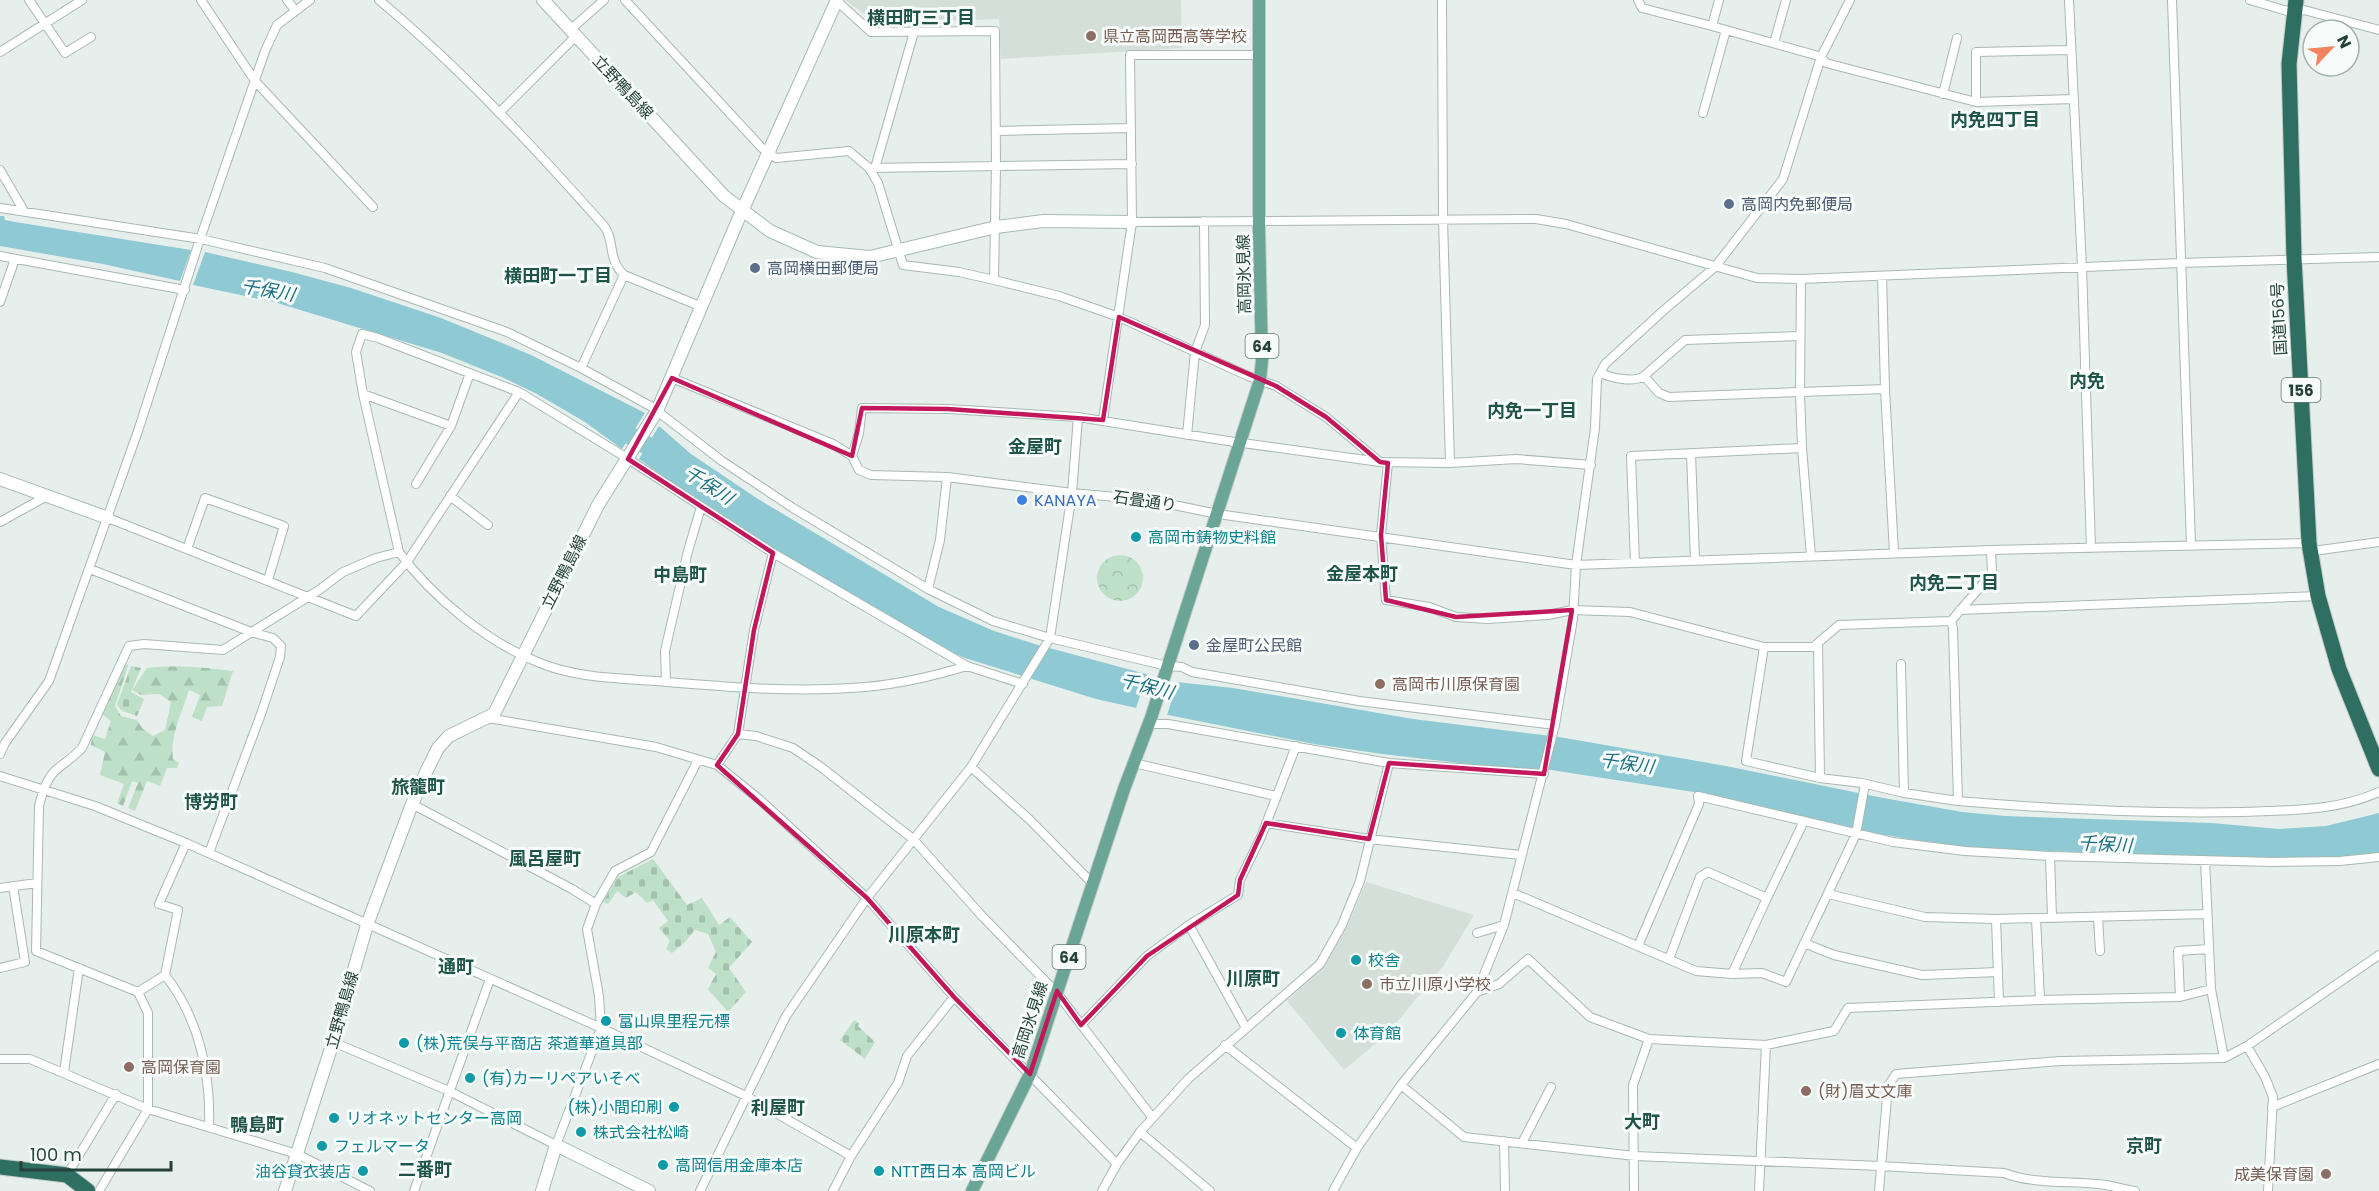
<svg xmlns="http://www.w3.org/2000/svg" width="2379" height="1191" viewBox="0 0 2379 1191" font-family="Poppins,'Noto Sans JP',sans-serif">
<defs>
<pattern id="forest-firs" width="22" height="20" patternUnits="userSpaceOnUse" patternTransform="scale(1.5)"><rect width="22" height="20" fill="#bfe0c8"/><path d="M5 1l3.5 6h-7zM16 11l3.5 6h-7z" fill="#a4c1ad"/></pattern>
<pattern id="cemetery-stones" width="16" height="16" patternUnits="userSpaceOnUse" patternTransform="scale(1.5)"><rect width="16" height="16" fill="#bfe0c8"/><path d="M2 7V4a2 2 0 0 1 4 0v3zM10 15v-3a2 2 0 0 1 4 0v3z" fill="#a4c1ad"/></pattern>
<pattern id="park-crowns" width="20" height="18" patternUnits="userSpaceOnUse" patternTransform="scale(1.5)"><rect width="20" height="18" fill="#bfe0c8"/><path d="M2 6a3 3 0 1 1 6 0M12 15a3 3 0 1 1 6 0" fill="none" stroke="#a4c1ad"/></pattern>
</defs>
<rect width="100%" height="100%" fill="#e6efeb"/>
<path fill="#d4dfda" d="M845 0H1181L1182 48 1001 59 999 19 877 23Z
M1366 882 1474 915 1444 965 1387 1034 1344 1070 1287 1001 1324 966 1348 925Z"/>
<path fill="url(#forest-firs)" d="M126 663 128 666 115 706 121 716 137 720 142 728 153 736 165 730 171 702 159 694 141 695 132 690 147 668C177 665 203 667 233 671L222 706 207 707 202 721 192 717 200 695 189 690C182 713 170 734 173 759L179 763 177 768H167L160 786 147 781 135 811 128 808 138 783 132 781 123 806 117 803 124 784 100 775 105 752 91 745 92 735 105 739 111 721 102 714 121 664Z"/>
<path fill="url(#cemetery-stones)" d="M131 666 141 668 131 692 144 699 137 716 122 711 117 705Z
M653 859 687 905 702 898 719 925 730 917 752 942 729 968 746 992 728 1012 708 989 716 974 708 968 716 952 708 934 695 930 684 943 672 953 666 949 670 941 659 928 668 921 653 900 647 903 636 892 626 898 617 891 608 904 603 902 618 877Z
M854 1020 859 1023 858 1026 875 1042 865 1059 840 1040Z"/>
<path fill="url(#park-crowns)" d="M1097 578a23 23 0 1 1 46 0a23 23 0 1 1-46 0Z"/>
<path fill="#8ec9d4" d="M0 216H4L5 220 15 222 191 250 180 281 103 264 0 246Z
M205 252 292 272 351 288 441 318 531 355 645 413 622 449 585 422 537 394 504 378 442 353 274 302 193 285Z
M659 426 691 454 758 499 939 607 994 631 1038 645 1176 682 1233 688 1413 719 1559 737 1726 766 1878 797 1962 812 2005 816 2212 823 2279 829 2326 826 2379 813V853L2337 859H2280L1988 849 1939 844 1867 832 1694 792 1551 770 1494 767 1382 754 1314 744 1168 715 1096 699 965 658 940 647 876 612 718 515 639 459Z"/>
<path fill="#e6efeb" d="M1148 672 1179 679 1166 718 1135 711Z"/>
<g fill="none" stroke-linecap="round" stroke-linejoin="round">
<path stroke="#8ec9d4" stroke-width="18" d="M609 423 668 458"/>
<g stroke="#a8b8b2" stroke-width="10">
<path id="street" d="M29 0 65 53 91 37
M201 0 255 81 373 207
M287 0 295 10
M379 0C460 68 534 147 604 226 615 240 607 259 624 275L702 307
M625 0 762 148 776 158 849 151 869 168 1132 164
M1442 0 1443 219 1450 463
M1638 0 1642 8 1712 26
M2069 0 2082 267 2091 548
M2172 0 2191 545
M2250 0 2294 13 2304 10 2379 30
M837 1 871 32 995 31 996 166 994 280
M570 30 604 0
M1726 30 1815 55 1821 57 1826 63 1976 102 2074 99
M1774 43 1786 0
M0 52 82 0
M1943 94 1957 38
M1976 102V52L2071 50
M499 113 576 36
M1703 113 1726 30 1712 26 1719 0
M996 131 1131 128
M869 168 878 183 903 265 959 272 994 280 1059 296 1119 317 1248 376 1276 386 1326 417 1380 462
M875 168 914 32
M0 170 24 211
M0 208 201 239 325 268 507 332 581 368 652 407 722 461 793 508 928 589 993 621 1050 638 1167 666 1182 667 1192 672 1359 701 1555 725
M1132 222 1536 219 1566 224 1757 278 1801 279 2180 263 2379 257
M0 256 185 290
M1882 276 1885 389 1894 553
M1801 279 1800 392 1885 389
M0 302 15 259
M581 368 624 275
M1601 373C1611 378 1634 383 1644 376L1659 393 1669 397 1800 392 1802 448
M1644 376 1685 340 1800 336
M672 378 833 444 852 456 859 470 871 475 947 477 1072 493 1149 500 1218 514 1576 565 1991 550 2309 543 2313 551 2379 542
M363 394 399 552
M1103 420 1132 222 1130 55H1258
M451 426 363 394 356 352 362 334 378 338 519 392 622 455 773 553 967 666 1023 684
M1187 435 1195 352 1205 325 1204 221
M1691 453 1695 560
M852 456 859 433 862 408 948 409 1078 417 1228 441 1380 462 1450 463 1516 459 1591 465
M1388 463 1381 535 1386 600 1429 607 1456 617 1488 619 1548 615 1572 610 1630 612 1764 647H1813L1839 625 1951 621 1992 573 1991 550
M416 484 451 426 470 373
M450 496 488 525
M108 518 356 616 407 562 519 392
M0 522 47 496
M187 549 205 498 284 526 268 580
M1635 563 1631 456 1802 448 1811 556
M90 569 251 632 273 638 281 646 280 657 261 714 209 853
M928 589 940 540 947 477
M1960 610 2318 596
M1764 647 1746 761 1820 778 1818 643
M666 682 665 651 688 551 701 507
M488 718 656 747 717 765 759 799 867 898 954 997 1117 1164
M1149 724H1168L1389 763 1544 774
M738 734 756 736 793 748 821 767 913 839 982 916 1057 993 1152 1117
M0 754 5 743 49 681 138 431 198 245 265 51 277 25 310 0
M1134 763 1276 796
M717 765 738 734 754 630 773 553
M971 767 1030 820 1093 884
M0 776 95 806 186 843 601 1028 748 1097 851 1156
M1820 778 1862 783 1904 793 1901 664
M1904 793 1958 801 1953 628 1951 621
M1958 801C2052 809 2146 814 2241 812 2289 810 2334 812 2379 792
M412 804 572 889 596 904
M1266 823 1369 839 1521 855
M2050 856 2272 862 2340 861 2379 857
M2205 860 2211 989 2224 1058
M0 888 37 883
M1513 893 1696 971 1732 974 1762 973 1786 982 1856 834 1865 784
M1828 894 1925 917 1996 919 2207 914
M1767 898 1804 821
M2098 917 2100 951
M2036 918 2040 1000
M1996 919 1999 1002
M1189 925 1246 1028
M1477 933 1504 925
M1804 943 1834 955 1922 975 1998 972
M1638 946 1699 804 1698 796 1893 842 1965 851 2050 856 2052 918
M1669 959 1700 877 1708 872 1767 898 1732 974
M0 968 25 962 13 886
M165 975C199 1018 211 1074 209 1127
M138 992 165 975 178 910 159 904 186 843
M1477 992 1499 984 1528 959 1590 1017 1649 1039 1766 1045 1834 1031 1848 1008 2040 1000 2180 997 2211 989
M2180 997 2178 951 2209 949
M1081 1025 1147 956 1189 925 1238 895 1240 880 1261 837 1296 746
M333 1042 449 1091 556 1145 601 1028 599 996 587 929 596 904 615 871 651 852 698 760
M1225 1045 1357 1148
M2247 1046 2265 1077 2273 1097 2268 1191
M0 1059H30L148 1109 297 1154 370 1191
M64 1072 79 968
M1401 1085 1464 1137 1635 1156 1880 1166 2004 1173C2032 1184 2067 1181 2098 1184 2110 1185 2123 1189 2135 1191
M2272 1107 2379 1064
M1140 1132 1210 1191
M1504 1141 1505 1191
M1522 1143 1551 1087
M67 1175 116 1094
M99 1191 148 1109V1013L138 992 36 951 39 806C42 794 46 779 56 770 65 762 74 757 82 748L129 646 144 644 223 650 319 590 343 572 376 558 399 552C432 597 488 643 540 663 577 678 617 678 656 681 725 687 796 693 865 687 899 684 934 676 967 666
M414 1191 490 979
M700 1191 786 1016 867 898 971 767 1050 638 1072 493 1078 417
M833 1191 851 1156 898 1083 907 1056 954 997
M1102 1191 1117 1164 1140 1132 1188 1079 1320 964 1342 925 1360 881 1389 763
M1333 1191 1357 1148 1401 1085 1477 992 1504 925 1555 725 1573 619 1576 565 1595 428 1597 379 1605 364 1664 310 1715 267 1783 179 1821 57 1850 0
M1634 1191 1633 1085 1649 1039
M1759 1191 1766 1045
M1879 1191 1888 1086 1896 1074 2061 1061 2224 1058 2247 1046 2379 955"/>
</g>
<g stroke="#a4bbb3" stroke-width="14">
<path id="secondary" d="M543 0 724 196 770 231 817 252 870 257 996 227 1043 221 1132 222
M0 479 108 518
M285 1191 333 1042 367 925 412 804 427 770 438 748 449 736 494 714 598 505 657 411 738 220 837 0
M542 1191 556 1145 649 1191"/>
</g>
<g stroke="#c2cac8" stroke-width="14">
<path id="primary" d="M972 1191 1030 1074 1124 789 1151 718 1260 380 1262 360 1259 231V0"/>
</g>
<g stroke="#c2cac8" stroke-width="17">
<path id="highway" d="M2296 0 2289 64 2294 258 2309 543 2318 596 2339 669 2379 769
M0 1167 67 1175 88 1191"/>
</g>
<use href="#street" stroke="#fff" stroke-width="8"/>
<use href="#secondary" stroke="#fff" stroke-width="12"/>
<use href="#primary" stroke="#6aa596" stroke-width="12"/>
<use href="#highway" stroke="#2f6f62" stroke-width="15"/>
</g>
<path fill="none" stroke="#c2185b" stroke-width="4.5" stroke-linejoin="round" d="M1119 317 1276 386 1326 417 1380 462 1388 463 1381 535 1386 600 1456 617 1572 610 1544 774 1389 763 1369 839 1266 823 1240 880 1238 895 1147 956 1081 1025 1057 991 1030 1074 954 997 867 898 717 765 738 734 754 630 773 553 628 459 672 378 852 456 862 408 948 409 1103 420Z"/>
<g fill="#8d6e63" stroke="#f7fbf9" stroke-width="2">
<circle cx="1091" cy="36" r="6"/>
<circle cx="1380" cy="684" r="6"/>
<circle cx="1367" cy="984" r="6"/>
<circle cx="129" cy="1067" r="6"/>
<circle cx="1806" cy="1091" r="6"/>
<circle cx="2326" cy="1174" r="6"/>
</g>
<g fill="#5c6f8a" stroke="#f7fbf9" stroke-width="2">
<circle cx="1729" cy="204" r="6"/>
<circle cx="755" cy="268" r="6"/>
<circle cx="1194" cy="645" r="6"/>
</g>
<circle fill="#3f7fe0" stroke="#f7fbf9" stroke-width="2" cx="1022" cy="500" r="6"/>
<g fill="#0f9aa8" stroke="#f7fbf9" stroke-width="2">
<circle cx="1136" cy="537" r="6"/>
<circle cx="1356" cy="960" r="6"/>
<circle cx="606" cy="1021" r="6"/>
<circle cx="1341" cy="1033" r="6"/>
<circle cx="404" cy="1043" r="6"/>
<circle cx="470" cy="1078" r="6"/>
<circle cx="674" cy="1107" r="6"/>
<circle cx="334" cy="1118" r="6"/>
<circle cx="581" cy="1132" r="6"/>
<circle cx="322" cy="1146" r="6"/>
<circle cx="663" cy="1165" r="6"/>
<circle cx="363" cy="1171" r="6"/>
<circle cx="879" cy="1171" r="6"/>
</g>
<g text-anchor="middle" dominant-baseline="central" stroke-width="6" stroke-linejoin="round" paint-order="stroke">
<g fill="#f7fbf9" stroke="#637a73" stroke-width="1.5">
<rect x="1245.5" y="334" width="33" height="24" rx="4.5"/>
<rect x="2281.5" y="378" width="39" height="24" rx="4.5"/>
<rect x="1052.5" y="945" width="33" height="24" rx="4.5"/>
</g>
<g font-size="15" font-weight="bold" fill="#24423a">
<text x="1262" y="346">64</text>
<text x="2301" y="390">156</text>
<text x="1069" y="957">64</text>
</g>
<g font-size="16" fill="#785e54" stroke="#f7fbf9" text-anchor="start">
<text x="1103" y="36">県立高岡西高等学校</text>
<text x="1392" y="684">高岡市川原保育園</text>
<text x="1379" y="984">市立川原小学校</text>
<text x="141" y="1067">高岡保育園</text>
<text x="1818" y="1091">(財)眉丈文庫</text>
<text x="2314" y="1174" text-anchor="end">成美保育園</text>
</g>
<g font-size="16" fill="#24423a" stroke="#f7fbf9">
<text transform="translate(623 87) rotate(47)">立野鴨島線</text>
<text transform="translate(1244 274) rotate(-91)">高岡氷見線</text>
<text transform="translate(2279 319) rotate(-93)">国道156号</text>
<text transform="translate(1145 501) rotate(8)">石畳通り</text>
<text transform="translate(564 572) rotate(-63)">立野鴨島線</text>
<text transform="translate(342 1010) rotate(-74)">立野鴨島線</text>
<text transform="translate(1030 1020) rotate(-72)">高岡氷見線</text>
</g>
<g font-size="16" fill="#4e5e75" stroke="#f7fbf9" text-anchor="start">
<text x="1741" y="204">高岡内免郵便局</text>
<text x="767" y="268">高岡横田郵便局</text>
<text x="1206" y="645">金屋町公民館</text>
</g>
<g font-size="16" fill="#366cbe" stroke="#f7fbf9" text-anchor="start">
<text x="1034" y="500">KANAYA</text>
</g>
<g font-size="16" fill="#0d838f" stroke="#f7fbf9" text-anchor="start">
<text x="1148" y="537">高岡市鋳物史料館</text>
<text x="1368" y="960">校舎</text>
<text x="618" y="1021">富山県里程元標</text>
<text x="1353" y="1033">体育館</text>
<text x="416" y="1043">(株)荒俣与平商店 茶道華道具部</text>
<text x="482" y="1078">(有)カーリペアいそべ</text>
<text x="662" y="1107" text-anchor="end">(株)小間印刷</text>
<text x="346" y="1118">リオネットセンター高岡</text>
<text x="593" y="1132">株式会社松崎</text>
<text x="334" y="1146">フェルマータ</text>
<text x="675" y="1165">高岡信用金庫本店</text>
<text x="351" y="1171" text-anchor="end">油谷貸衣装店</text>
<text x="891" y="1171">NTT西日本 高岡ビル</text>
</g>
<g font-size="18" font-weight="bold" fill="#1f5548" stroke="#f7fbf9">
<text x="921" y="17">横田町三丁目</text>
<text x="1995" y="119">内免四丁目</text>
<text x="558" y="275">横田町一丁目</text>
<text x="2087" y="380">内免</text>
<text x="1532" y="410">内免一丁目</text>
<text x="1035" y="446">金屋町</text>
<text x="1362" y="573">金屋本町</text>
<text x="680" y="574">中島町</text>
<text x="1954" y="582">内免二丁目</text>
<text x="418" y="786">旅籠町</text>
<text x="211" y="801">博労町</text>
<text x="545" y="858">風呂屋町</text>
<text x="924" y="934">川原本町</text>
<text x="456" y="966">通町</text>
<text x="1253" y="978">川原町</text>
<text x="778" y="1107">利屋町</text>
<text x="1642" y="1121">大町</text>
<text x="257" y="1124">鴨島町</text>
<text x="2144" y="1145">京町</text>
<text x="425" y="1169">二番町</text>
</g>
<g font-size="18" font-style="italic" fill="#1c6f80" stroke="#f7fbf9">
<text transform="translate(268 290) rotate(10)">千保川</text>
<text transform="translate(709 485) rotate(33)">千保川</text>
<text transform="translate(1147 686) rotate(14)">千保川</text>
<text transform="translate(1627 763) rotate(8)">千保川</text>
<text transform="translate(2105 844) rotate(3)">千保川</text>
</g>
</g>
<g transform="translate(2331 48) rotate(64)"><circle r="28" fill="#f7fbf9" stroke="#a3b1ad" stroke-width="1.5"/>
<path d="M0-4.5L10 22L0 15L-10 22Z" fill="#f4845f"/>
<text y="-9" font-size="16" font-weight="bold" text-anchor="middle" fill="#24423a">N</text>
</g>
<path d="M21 1161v9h150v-9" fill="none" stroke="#24423a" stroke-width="3"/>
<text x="30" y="1161" font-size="18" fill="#24423a" stroke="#f7fbf9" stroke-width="4.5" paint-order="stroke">100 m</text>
</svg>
